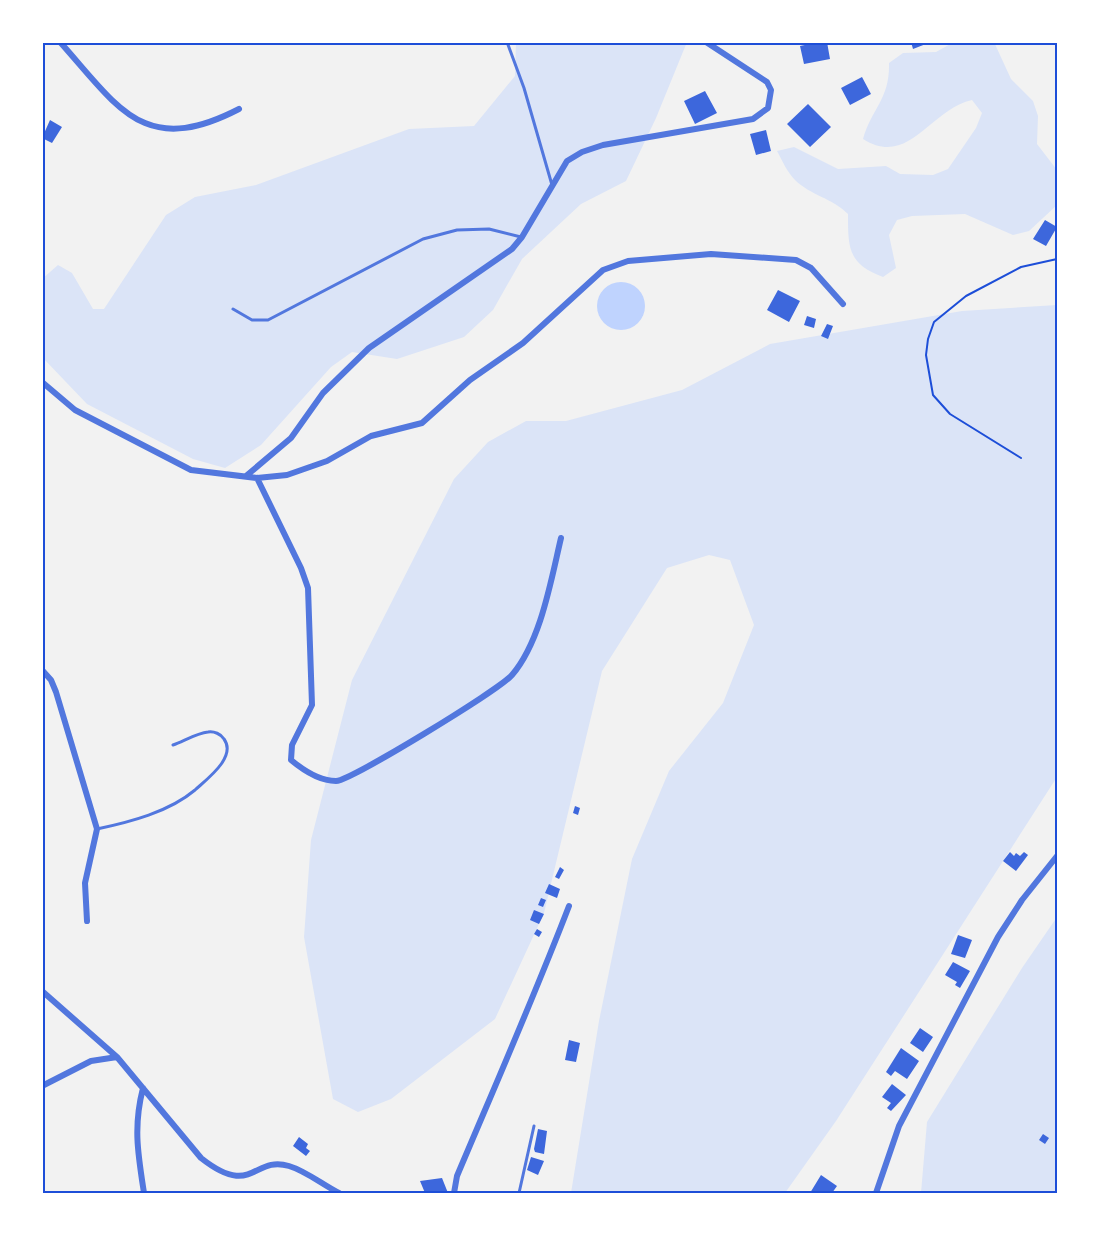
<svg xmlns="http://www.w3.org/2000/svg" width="1099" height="1235" viewBox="0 0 1099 1235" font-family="'PT Sans Narrow',sans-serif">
<rect width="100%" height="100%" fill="#f2f2f2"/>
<path fill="#dbe4f7" d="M516 42H687L656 118 626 181 581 204 522 259 493 310 464 337 397 359 352 352 331 367 261 445 225 468 193 459 87 404 43 358 42 279 58 265 72 273 93 309H104L166 215 195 197 256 185 409 129 474 126 515 76Z
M954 42H994L1011 79 1033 101 1038 116 1037 144 1057 170V205L1029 231 1013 235 965 214 912 216 897 220 889 235 896 268 883 277C848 264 848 248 848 214 832 198 810 195 795 180 787 172 782 160 777 151L794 147 838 169 886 166 900 174 933 175 948 169 976 128 982 113 972 100C929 110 909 168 863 139 872 108 890 99 889 63L903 53 936 52Z
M1057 305V777L836 1121 785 1193H571L599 1021 632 859 669 771 723 703 754 625 730 560 709 555 667 568 602 671 544 913 495 1019 391 1099 358 1112 333 1099 304 937 311 840 352 680 454 479 488 442 526 421H566L682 390 770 344 962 311Z
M1057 917V1193H921L927 1122 1022 968Z"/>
<path fill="#bfd3fe" d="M597 306a24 24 0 1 1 48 0a24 24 0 1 1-48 0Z"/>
<path fill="#3d67dc" d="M819 42H827L830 59 804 64 800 46Z
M911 42H931L913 49Z
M862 77 871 94 850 105 841 88Z
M705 91 717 113 695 124 684 101Z
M808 104 831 127 810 147 787 124Z
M50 120 62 127 52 143 42 138Z
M766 130 771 151 756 155 750 134Z
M1045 220 1057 227 1046 246 1033 239Z
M778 290 800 301 789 322 767 310Z
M807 316 816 319 814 328 804 325Z
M827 324 833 326 828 339 821 336Z
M575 806 580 808 578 815 573 813Z
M1010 852 1014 856 1016 853 1020 856 1024 852 1028 855 1016 871 1003 861Z
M560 867 564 870 559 879 555 877Z
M549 884 560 889 557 898 545 893Z
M541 898 546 900 543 907 538 905Z
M534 910 544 914 539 924 530 920Z
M537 929 542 932 539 937 534 934Z
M958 935 972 940 965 958 951 954Z
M953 962 970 971 960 988 955 985 957 982 945 975Z
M920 1028 933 1037 923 1052 910 1043Z
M569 1040 580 1043 576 1062 565 1060Z
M901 1048 919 1061 907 1079 895 1071 891 1076 886 1072Z
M892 1084 906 1095 891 1111 887 1108 891 1103 882 1097Z
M538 1129 547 1131 544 1154 535 1152 534 1149Z
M1043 1134 1049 1138 1045 1144 1039 1140Z
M299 1137 308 1144 306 1148 310 1151 306 1156 293 1146Z
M531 1157 544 1161 538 1175 527 1170Z
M821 1175 837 1186 832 1193H810Z
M442 1178 448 1193H425L420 1181Z"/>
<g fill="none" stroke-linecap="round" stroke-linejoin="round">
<path stroke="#1d4ed8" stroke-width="2" d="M1021 458 950 414 933 395 926 355 928 339 934 322 966 296 1021 267 1057 259"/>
<path stroke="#5277de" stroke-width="3" d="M507 42 524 88 552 185
M42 244 43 245
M233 309 252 320H268L423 239 457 230 489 229 521 237
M97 829C130 822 169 812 195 790 207 779 237 757 224 739 221 734 214 731 208 732 197 733 184 741 173 745
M519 1193 534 1126"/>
<path stroke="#5277de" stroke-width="6" d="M60 42C119 108 144 158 239 109
M42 382 75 410 191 470 257 478 287 475 327 461 371 436 422 423 470 380 523 343 603 270 628 261 711 254 796 260 811 268 843 304
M246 476 291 438 323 393 369 348 512 249 522 237 567 161 582 152 603 145 753 119 768 108 771 90 767 82 706 42
M257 478 301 568 308 588 312 705 292 745 291 760C303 770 319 781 336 781 350 781 499 690 512 675 541 641 551 580 561 538
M42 670 51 680 56 692 97 829 85 883 87 921
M42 991 117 1057 201 1158C253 1199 253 1155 289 1166 306 1171 323 1185 339 1193
M42 1086 91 1061 117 1057
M143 1088C133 1127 138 1154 144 1193
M454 1193 457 1176C495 1086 534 997 569 906
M876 1193 899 1126 998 937 1022 900 1057 856"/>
</g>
<rect width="1099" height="1235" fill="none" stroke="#ffffff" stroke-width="87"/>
<rect x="44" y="44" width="1012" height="1148" fill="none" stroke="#1d4ed8" stroke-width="2"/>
</svg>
